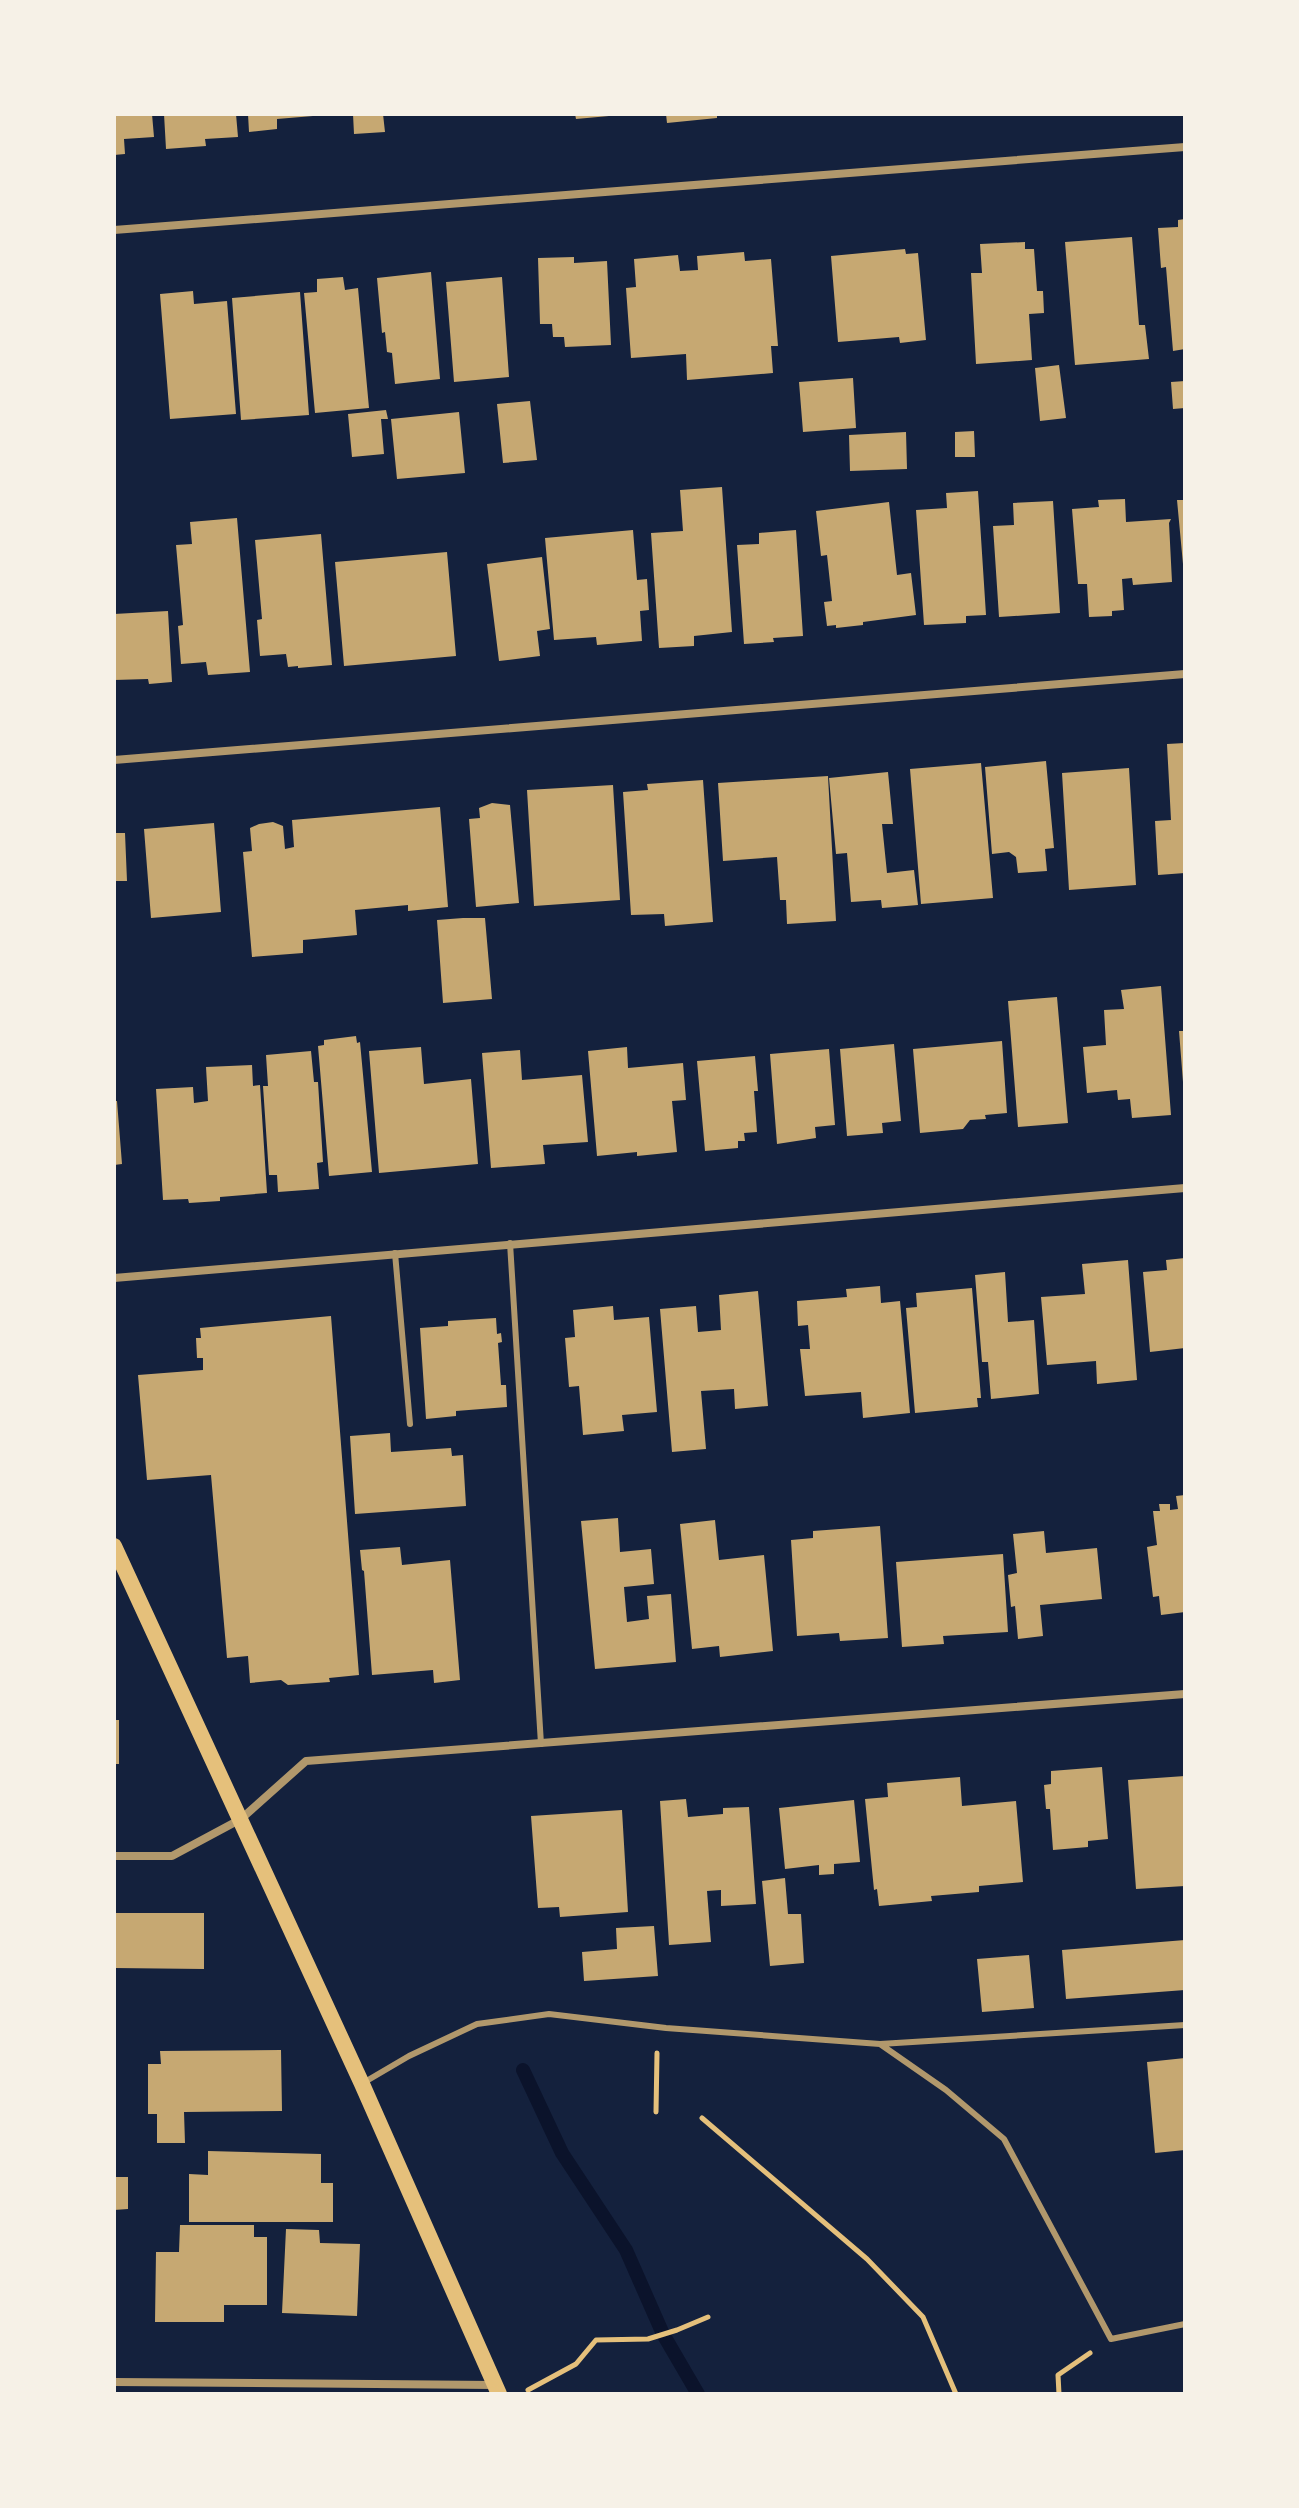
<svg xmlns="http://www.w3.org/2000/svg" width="1299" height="2508" viewBox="0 0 1299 2508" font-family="'Fira Sans Condensed',sans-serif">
<rect width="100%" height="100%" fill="#14213d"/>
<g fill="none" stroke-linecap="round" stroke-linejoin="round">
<path stroke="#0b132b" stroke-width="14" d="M523 2070 562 2153 626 2250 663 2334 698 2394"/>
</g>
<path fill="#c6a872" d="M114 114H152L154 137 124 139 125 154 114 155Z
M164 114H236L238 137 205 139 206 146 166 149Z
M248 114H313V116L277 119V129L249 132Z
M353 114H383L385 132 354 134Z
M575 114H609V116L576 119Z
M666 114H717V118L667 123Z
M1185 219V349L1173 351 1166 267 1161 268 1158 228 1178 227V220Z
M1132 237 1139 325H1145L1149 359 1075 365 1065 242Z
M1025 242V249H1034L1037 291H1043L1044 313 1029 314 1032 360 976 364 971 273H982L980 244Z
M905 249 906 254 918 253 926 340 900 343 899 337 838 342 831 256Z
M744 252 745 261 771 259 778 346H771L773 373 687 380 686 354 631 358 626 288 636 287 634 259 678 255 680 271 698 270 697 256Z
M574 257V263L607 261 611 345 565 347 564 337H553L552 324H540L538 258Z
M431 272 440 379 395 384 392 353 387 352 385 332 382 333 377 278Z
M343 277 345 290 358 288 369 408 315 413 304 293 317 292V279Z
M502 277 509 377 454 382 446 282Z
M193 291 194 304 227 301 236 414 170 419 160 294Z
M300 292 309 415 241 420 232 298Z
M1059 365 1066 418 1040 421 1035 368Z
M853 378 856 428 803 432 799 382Z
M1185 381V408L1173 409 1171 382Z
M530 401 537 460 503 463 497 404Z
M386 410 388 419H381L384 454 352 457 348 414Z
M459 412 465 473 397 479 391 419Z
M974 431 975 457H955V432Z
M906 432 907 469 850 471 849 435Z
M722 487 732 632 694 636V646L659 648 651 533 683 531 680 490Z
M978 491 986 615 966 616V623L924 625 916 510 947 508 946 493Z
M1125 499 1126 522 1171 519 1169 523 1172 582 1133 585 1132 578 1122 579 1124 610 1112 611V616L1089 617 1087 584H1078L1072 509 1099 507 1098 500Z
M1177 500H1185V564H1183Z
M1053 501 1060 613 999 617 993 526 1014 525 1013 503Z
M889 502 897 575 911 573 916 615 863 622V625L836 628V625L827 626 824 602 832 601 827 555 821 556 816 511Z
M237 518 250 672 208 675 206 662 181 664 178 626 183 625 176 545 192 544 190 522Z
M633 530 637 580 647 579 649 610 640 611 642 641 597 645 596 637 554 640 545 538Z
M796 530 803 636 773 638 774 642 744 644 737 545 759 544V533Z
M321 534 332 665 298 668V666L288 667 286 654 260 656 257 620 262 619 255 540Z
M447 552 456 656 344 666 335 562Z
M542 557 550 629 537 631 540 656 499 661 487 564Z
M168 611 172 682 149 684 148 679 114 680V614Z
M1185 743V873L1158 875 1155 821 1171 820 1167 744Z
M1046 761 1054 848 1045 849 1047 871 1018 873 1016 857 1009 852 992 854 985 767Z
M981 763 993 898 921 904 910 769Z
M1129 768 1136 885 1069 890 1062 773Z
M888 772 893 824H882L887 873 914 870 918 905 882 908 881 900 851 902 847 853 836 854 829 778Z
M828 776 836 921 787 924 786 900H780L777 857 723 861 718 783Z
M703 780 713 922 665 926 664 914 631 915 623 792 648 790 647 784Z
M613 785 620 900 534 906 527 790Z
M492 803 510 805 519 903 476 907 469 819 480 818 479 808Z
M440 807 448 907 408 911V905L355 910 357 935 303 940V953L252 957 243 852 252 851 250 828 259 824 273 822 283 826 285 849 294 847 292 820Z
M214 823 221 912 151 918 144 829Z
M114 833H125L127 881H114Z
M463 918H485L492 999 443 1003 437 920Z
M1161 986 1171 1115 1132 1118 1130 1099 1118 1100 1117 1090 1087 1093 1083 1047 1106 1045 1104 1010 1124 1009 1121 990Z
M1057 997 1068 1123 1018 1127 1008 1001Z
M1179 1031H1185V1082H1183Z
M356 1036 357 1043 360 1042 372 1172 329 1176 318 1046 324 1045V1040Z
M1002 1041 1007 1113 985 1115 986 1119 970 1120 963 1129 920 1133 913 1049Z
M894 1044 901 1121 882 1123 883 1133 847 1136 840 1049Z
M421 1047 424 1084 471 1079 478 1164 379 1173 369 1051Z
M627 1047 628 1068 683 1063 686 1100 672 1101 677 1152 637 1156V1152L597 1156 588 1051Z
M829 1049 835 1125 815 1127 816 1138 777 1144 770 1054Z
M520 1050 522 1080 582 1075 588 1142 543 1145 545 1164 491 1168 482 1053Z
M311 1051 314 1082H318L323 1162 317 1163 319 1189 278 1192 277 1175H269L263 1086H268L266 1055Z
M755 1056 758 1091H754L757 1132 744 1133 745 1141H738V1148L705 1151 697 1061Z
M252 1065 253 1086 260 1085 267 1193 220 1197V1201L189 1203 188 1199 163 1200 156 1089 193 1087 194 1103 208 1101 206 1067Z
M114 1101H117L122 1164 114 1165Z
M1185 1258V1348L1150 1352 1143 1272 1167 1270 1166 1260Z
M1128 1260 1137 1380 1097 1384 1096 1361 1047 1365 1041 1297 1085 1294 1082 1264Z
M1005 1272 1008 1322 1034 1320 1039 1394 991 1399 988 1362H982L975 1275Z
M880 1286 881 1303 900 1301 910 1413 863 1418 861 1392 805 1396 800 1349H810L808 1325 798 1326 797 1301 847 1297 846 1289Z
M972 1288 981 1398H977L978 1407 915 1413 906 1308 917 1307 916 1293Z
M758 1291 768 1406 735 1409 734 1389 701 1391 706 1449 672 1452 660 1309 696 1306 698 1332 721 1330 719 1295Z
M613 1306 614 1320 649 1317 657 1412 622 1415 624 1431 583 1435 579 1386 569 1387 565 1338 575 1337 573 1310Z
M331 1316 359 1675 329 1678 330 1682 288 1685 281 1680 250 1683 248 1656 227 1658 211 1475 147 1480 138 1375 203 1370V1358H197L196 1338H201L200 1328Z
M496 1318 497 1334 501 1333 502 1342 498 1343 501 1385H506L507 1407 456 1411V1416L426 1419 420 1328 448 1326V1321Z
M390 1433 391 1452 451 1448 452 1456 463 1455 466 1506 355 1514 350 1436Z
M1185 1495V1612L1161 1615 1159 1596 1153 1597 1147 1547 1157 1545 1153 1511H1160L1159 1504H1170V1510L1178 1509 1176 1496Z
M618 1518 620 1552 651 1549 654 1584 624 1587 627 1622 649 1619 647 1596 671 1594 676 1662 595 1669 581 1521Z
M715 1520 719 1560 764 1555 773 1651 720 1657 719 1646 692 1649 680 1524Z
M880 1526 888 1638 840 1641 839 1633 797 1636 791 1540 813 1538V1531Z
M1044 1531 1046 1553 1097 1548 1102 1599 1040 1605 1043 1636 1018 1639 1015 1606 1011 1607 1008 1575 1017 1573 1013 1534Z
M400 1547 402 1565 450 1560 460 1680 434 1683 433 1670 372 1675 364 1571 362 1570 360 1550Z
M1003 1554 1008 1632 943 1636 944 1644 902 1647 896 1562Z
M114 1720H119V1764H114Z
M1102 1767 1108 1839 1088 1841V1847L1053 1850 1050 1809H1046L1044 1785 1051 1784V1771Z
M1185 1776V1886L1136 1889 1128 1780Z
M960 1777 962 1806 1016 1801 1023 1882 979 1886V1892L931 1896 932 1901 879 1906 877 1889 874 1890 865 1799 888 1797 887 1783Z
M686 1799 688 1817 723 1814V1808L749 1807 756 1904 721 1906V1890L707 1891 711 1942 669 1945 660 1801Z
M854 1800 860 1862 834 1864V1874L819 1875V1865L785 1869 779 1808Z
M622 1810 628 1912 560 1917 559 1907 538 1908 531 1816Z
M785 1878 788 1914H801L804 1963 770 1966 762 1881Z
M115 1913H204V1969L114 1968Z
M654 1926 658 1976 584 1981 582 1952 617 1949 616 1928Z
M1185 1940V1990L1066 1999 1062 1950Z
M1029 1955 1034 2008 982 2012 977 1959Z
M281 2050 282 2111 184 2112 185 2143H157V2114H148V2064H161L160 2051Z
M1185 2058V2150L1155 2153 1147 2062Z
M208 2151 321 2154V2183H333V2222H189V2174L208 2175Z
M114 2177H128V2209L114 2210Z
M180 2225H254V2237H267V2305H224V2322H155L156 2252H179Z
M286 2229 319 2230 320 2243 360 2244 357 2316 282 2313Z"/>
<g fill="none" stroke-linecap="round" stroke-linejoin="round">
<path stroke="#e5c07b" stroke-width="5" d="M656 2112 657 2053
M702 2118 867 2259 923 2317 956 2394
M528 2390 576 2364 596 2340 648 2339 677 2330 708 2317
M1059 2394 1058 2375 1090 2353"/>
<path stroke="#b1986c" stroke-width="6" d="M510 1243 541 1744
M395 1253 410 1424
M880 2044 1185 2025
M363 2083 409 2056 477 2024 549 2014 666 2028 880 2044 946 2090 1004 2139 1111 2339 1185 2324"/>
<path stroke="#b1986c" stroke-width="8" d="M114 230 1185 147
M114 760 1185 674
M114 1278 1185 1188
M114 1856H172L241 1819 306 1761 1185 1694
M114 2382 495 2385"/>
<path stroke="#e5c07b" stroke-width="16" d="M114 1546 362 2084 499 2394"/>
</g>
<rect width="1299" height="2508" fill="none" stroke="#f6f1e7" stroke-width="232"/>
</svg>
